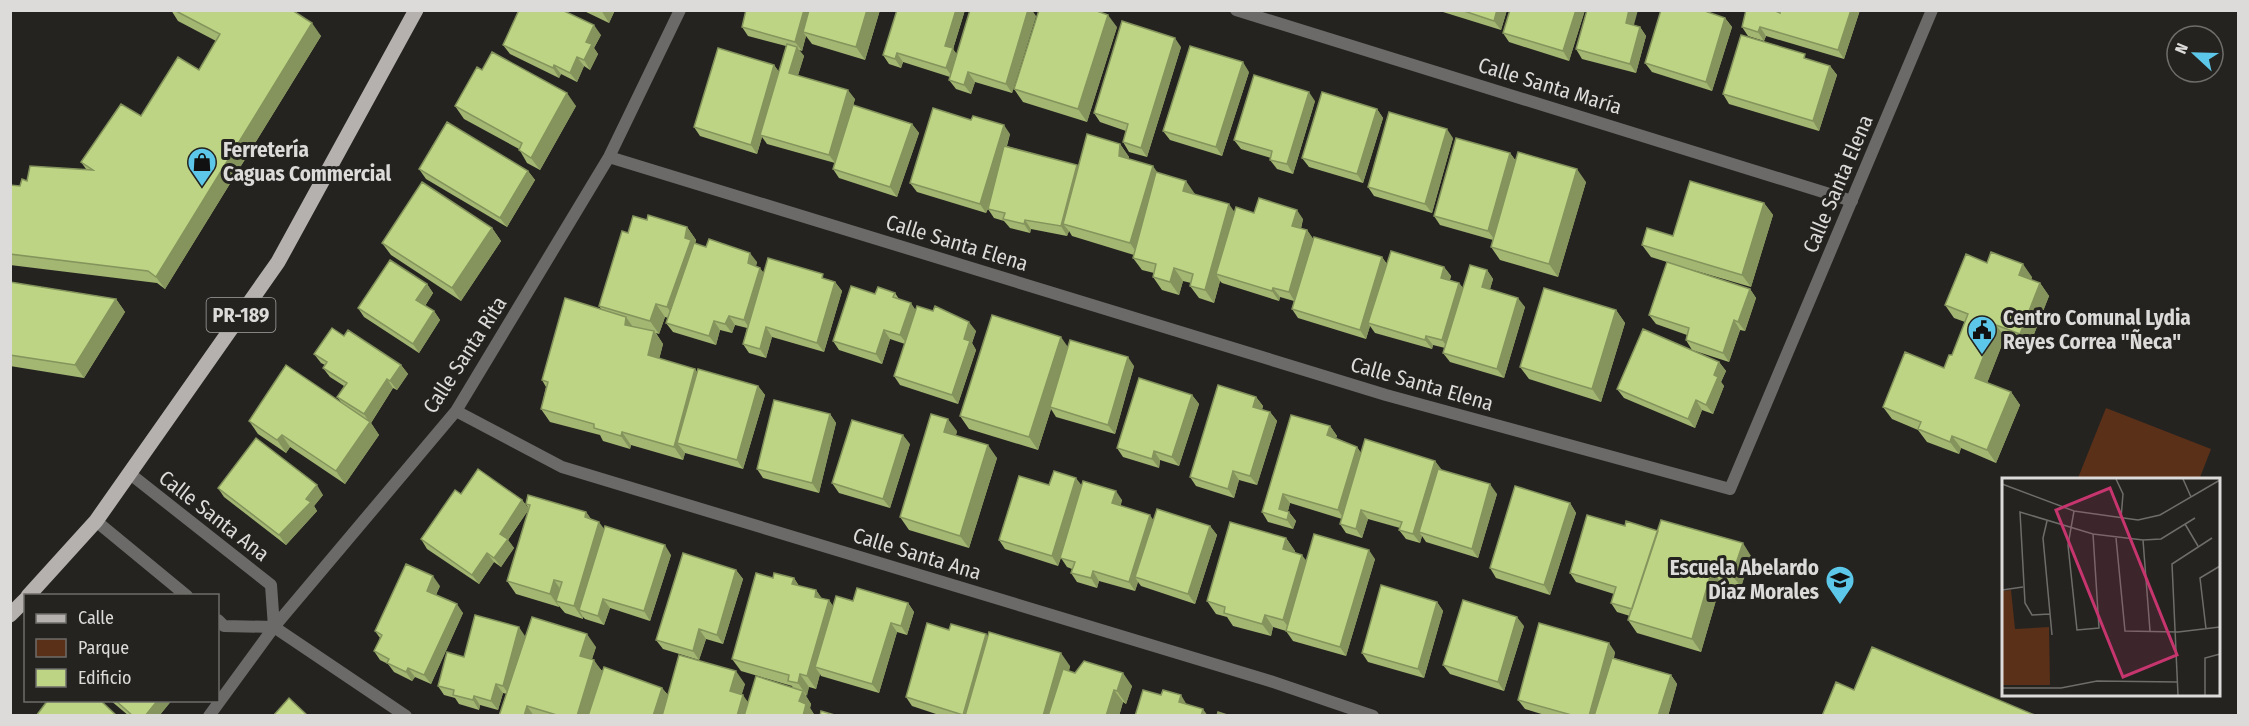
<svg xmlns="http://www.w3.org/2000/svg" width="2249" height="726" viewBox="0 0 2249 726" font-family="'Fira Sans Condensed',sans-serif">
<rect width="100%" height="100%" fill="#242320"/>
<path fill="#5a3019" d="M2106 408 2211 449 2199 480 2078 478Z"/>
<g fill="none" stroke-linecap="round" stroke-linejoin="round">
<path stroke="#6b6a68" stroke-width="12" d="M1236 10 1852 201
M609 157 1386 395 1730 489 1932 10
M456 411 562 467 1270 681 1373 716
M129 473 271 585 274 627
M96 521 187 596
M218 620 224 626 274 627 406 716
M209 716 274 627 456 411 609 157 680 10"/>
<path stroke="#b4b1ae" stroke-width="15" d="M28 596 96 521 278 262 416 10
M10 615 26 599"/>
</g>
<path fill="#a3b672" d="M171 10H292L321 36 165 289 157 283 10 265V185L20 186 27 181 86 169 81 162 199 70 216 41 178 21Z
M582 10H615L609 23Z
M746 10H880L865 60 812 44 806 36 802 51 799 50 804 56 798 75 855 99 845 133 912 124 919 133 897 197 839 178 833 169 835 163 767 144 762 137 757 154 700 136 694 127 774 65 779 72 786 46 748 36 742 27Z
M897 10H965L953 49 957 55 1036 16 1012 93 975 82 971 94 956 89 949 80 950 77 903 62 901 68 889 64 883 55Z
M1442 10H1507L1501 30 1443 12Z
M1510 10H1585L1569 61 1509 42 1503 33Z
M1661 10H1708V12L1725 18 1732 27 1712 91 1652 72 1645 63Z
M1780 10H1860L1844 59 1766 36 1764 41 1748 36 1742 27 1780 13Z
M1634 25 1640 27 1646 36 1636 73 1582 59 1576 49Z
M1117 27 1087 122 1023 102 1014 89Z
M601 35 594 48 598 54 590 70 584 66 577 82 561 74 559 78 510 54 503 45Z
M1181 47 1147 157 1129 152 1123 142 1126 131 1100 122 1094 113Z
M1830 66 1837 75 1819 131 1729 104 1723 94Z
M482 70 576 106 540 170 527 163 519 149 464 119 455 106Z
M1249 72 1222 156 1170 140 1163 131Z
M1315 101 1293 174 1277 169 1270 160 1271 158 1241 149 1234 140Z
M1377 109 1383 118 1363 183 1309 167 1302 158Z
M1010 134 1007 146 1078 167 1120 144 1129 157V159L1158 173 1195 194 1235 212 1254 213 1303 219 1301 229 1307 230 1313 239 1382 257 1387 264 1444 267 1451 276 1450 280 1459 283 1463 288 1487 270 1493 279 1490 289 1525 307 1504 378 1450 362 1443 353 1445 348 1433 345 1432 349 1375 333 1370 326 1366 339 1298 318 1292 309 1294 301 1280 297 1279 301 1222 283 1220 281 1214 303 1199 298 1190 286 1191 283 1183 281 1179 295 1162 290 1153 277 1154 273 1142 270 1133 258 1134 255 1072 236 1069 231 1067 236 1031 229 1030 233 1010 228 1004 221 994 218 988 209 986 213 917 192 910 183Z
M1453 138 1432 213 1374 196 1368 187Z
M1510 153 1516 161 1586 182 1558 277 1500 260 1491 247 1493 240 1440 225 1434 216Z
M419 169 528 171 535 180 507 227 426 179Z
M1764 203 1773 215 1751 287 1686 268 1750 289 1756 298 1745 331 1740 330 1729 362 1692 350 1686 340 1687 335 1656 324 1649 315 1667 262 1651 257 1642 245 1673 236Z
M647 220 687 227 696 240 695 244 757 262 756 266 764 273 827 279 835 282 842 291 824 352 772 337 766 358 749 353 743 344 747 328 735 325 732 333 720 330 716 345 673 332 666 323 668 318 665 317 659 334 656 333 663 344 659 359 695 369 697 373 758 386 765 395 743 469 685 453 683 460 631 445 630 449 603 441 600 435 550 422 541 409 546 387 542 380 601 309 599 306 628 233Z
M492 228 501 241 461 301 391 255 382 243Z
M1987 263 2032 277 2031 280 2040 283 2049 296 2029 347 2005 337 1987 383 2011 392 2020 405 1996 463 1961 448 1959 454 1927 442 1918 430 1892 419 1883 407 1944 368 1952 355 1965 322 1954 318 1945 305Z
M10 282 116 299 125 312 84 378 10 366Z
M427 284 433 293 425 306 434 311 440 320 419 353 364 317 358 308Z
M895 293 899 299 916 310 976 331 972 343 976 350 958 404 900 385 894 376 905 344 890 339 882 364 839 350 833 341Z
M1616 310 1625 323 1601 402 1529 379 1520 367Z
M344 336 401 365 408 374 397 390 393 388 371 423 379 435 345 484 290 447 286 453 258 434 249 421 341 402 337 397 344 386 330 377 323 368 325 365 321 363 314 354Z
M1068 347 1134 366 1115 434 1056 417 1051 409 1038 450 969 429 960 416Z
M1719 362 1726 371 1721 382 1724 386 1713 414 1702 410 1695 428 1624 398 1617 389Z
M1192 395 1199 404 1179 466 1160 460 1159 468 1123 457 1117 448Z
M1256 397 1263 406 1262 410 1270 412 1277 421 1257 485 1239 480 1234 498 1196 486 1190 477Z
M830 414 836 423 819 493 763 478 757 469Z
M1330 426 1337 436 1336 438 1357 447 1361 453 1435 461 1441 470 1497 494 1478 558 1426 542 1422 536 1420 543 1406 539 1399 530 1400 528 1368 519 1362 538 1346 533 1340 524 1342 519 1290 503 1288 511 1296 521 1293 529 1268 522 1262 512Z
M957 431 956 435 997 458 969 548 909 530 900 517Z
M910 444 890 508 839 493 832 483Z
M1049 485 1082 486 1122 500 1120 506 1153 520 1210 526 1217 535 1195 604 1141 586 1138 582 1135 591 1099 581 1097 588 1077 582 1071 573 1072 569 1067 567 1061 558 1058 566 1005 549 999 540Z
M218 488 323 495 314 506 317 511 286 545 224 497Z
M461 494 522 500 529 509 526 504 586 512 591 519 604 530 671 555 650 621 610 608 604 625 585 619 583 617V619L565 613 559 606V607L516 594 507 581 529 509 508 540 514 548 501 567 494 562 479 584 427 549 421 539Z
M1570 503 1576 513 1550 595 1496 578 1490 568Z
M1625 526 1658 531 1751 556 1741 587 1721 583 1701 652 1637 633 1628 620 1630 616 1617 612 1611 603 1614 594 1576 582 1570 573Z
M1286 538 1295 551V552L1307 561 1375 559 1346 656 1293 641 1286 631 1273 627 1271 636 1233 626 1227 617 1216 614 1207 601Z
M736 570 743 579 723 644 706 639 699 660 663 649 656 640Z
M773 578H794L799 586 816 590 822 599 829 600 833 607 853 601 908 603 914 612 907 635 897 632 879 693 821 676 820 674 816 689 809 687 806 696 811 704 810 708 815 716H499L507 694 503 693 498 710 480 705 479 710 459 704 455 698 444 695 438 686 464 657 525 636 521 650 596 647 592 659 603 672 662 688 668 695 745 684 741 695 748 702 793 688 792 686 741 671 732 659Z
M440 586 436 595 463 613 431 684 415 677 412 681 394 672 388 664 380 660 374 651 380 638 375 631Z
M1437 602 1443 611 1424 678 1368 662 1362 653Z
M1524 626 1504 691 1450 674 1443 665Z
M949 630 988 636 1070 666 1069 671 1075 673 1132 686 1126 704 1123 702 1119 716H942L912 706 906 697Z
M1615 652 1614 658 1671 675 1677 684 1668 716H1548L1525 709 1518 700Z
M110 700H172L159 716H129Z"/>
<path fill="#84945c" d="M601 10H615L609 23Z
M804 10H813L803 32 806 36 802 51 795 42Z
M867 10H880L865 60 856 47Z
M956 10H965L953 49 959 57 953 78 946 68 945 46Z
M1028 10H1032L1036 16 1012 93 1006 84Z
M1497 10H1507L1501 30 1494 21Z
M1576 10H1585L1569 61 1563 51Z
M1629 10H1638L1632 32 1626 23Z
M1851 10H1860L1844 59 1838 50Z
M1108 15 1117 27 1087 122 1078 109Z
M1725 18 1732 27 1712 91 1706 82Z
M312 23 321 36 165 289 156 277Z
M594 25 601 35 594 48 598 54 590 70 584 60 586 42Z
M1640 27 1646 36 1636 73 1630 64Z
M1760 27 1766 36 1764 41 1758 32Z
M1175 38 1181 47 1147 157 1141 148Z
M797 47 804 56 796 82 789 73Z
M897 53 903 62 901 68 895 59Z
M577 57 584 66 577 82 570 73Z
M1243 62 1249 72 1222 156 1216 147Z
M554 65 561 74 559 78 553 68Z
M774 65 781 75 760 135 762 137 757 154 751 145Z
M1830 66 1837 75 1819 131 1813 121Z
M968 72 975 82 971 94 964 85Z
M848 90 855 99 836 164 829 155Z
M1309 92 1315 101 1293 174 1287 164Z
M567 93 576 106 540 170 531 158Z
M1377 109 1383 118 1363 183 1357 174Z
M912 124 919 133 897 197 890 187Z
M1004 125 1010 134 986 213 980 204Z
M1447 129 1453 138 1432 213 1425 204Z
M1120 144 1129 157 1128 169 1119 156Z
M1510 153 1516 162 1495 240 1488 231Z
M1077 165 1083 174 1063 224 1069 231 1067 236 1061 226Z
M1153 166 1162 179 1139 256 1130 243Z
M1577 169 1586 182 1558 277 1549 264Z
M528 171 535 180 507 227 500 218Z
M1186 181 1195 194 1192 204 1183 191Z
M1764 203 1773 215 1751 287 1742 275Z
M1229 204 1238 217 1216 274 1220 281 1214 303 1205 290Z
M1297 210 1303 219 1299 235 1292 226Z
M1025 220 1031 229 1030 233 1024 224Z
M687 227 696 240 676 320 667 307Z
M492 228 501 241 461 301 452 288Z
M1307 230 1314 240 1295 302 1289 292Z
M750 253 757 262 754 272 748 263Z
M1382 257 1388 267 1368 323 1370 326 1366 339 1360 330Z
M2023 264 2032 277 2028 287 2019 275Z
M1444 267 1451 276 1447 287 1441 278Z
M760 268 767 277 750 329 744 320Z
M1174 268 1183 281 1179 295 1170 282Z
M1487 270 1493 279 1488 296 1482 287Z
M835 282 842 291 824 352 817 343Z
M1459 283 1466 292 1449 349 1442 340Z
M2040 283 2049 296 2029 347 2020 334Z
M427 284 433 293 423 309 416 300Z
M1273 288 1280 297 1279 301 1272 291Z
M1750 289 1756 298 1745 331 1738 322Z
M1518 298 1525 307 1504 378 1497 369Z
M116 299 125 312 84 378 75 365Z
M911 303 917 312 907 344 900 335Z
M656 304 665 317 659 334 650 321Z
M1616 310 1625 323 1601 402 1592 389Z
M434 311 440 320 419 353 413 344Z
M729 316 735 325 732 333 725 324Z
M626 317 635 330 625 325Z
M1734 320 1740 330 1729 362 1723 353Z
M714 321 720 330 716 345 709 336Z
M969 322 976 331 972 343 976 350 958 404 952 395 964 339Z
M1996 325 2005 337 1984 391 1975 378Z
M766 327 772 337 766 358 760 349Z
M884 330 890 339 882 364 876 354Z
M654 331 663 344 657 368 648 355Z
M1426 336 1433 345 1432 349 1425 340Z
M1061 337 1070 350 1050 407 1051 409 1038 450 1029 437Z
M1128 357 1134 366 1115 434 1108 425Z
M1719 362 1726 371 1721 382 1724 386 1713 414 1706 405 1714 375Z
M401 365 408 374 397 390 390 381Z
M695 369 704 382 677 443 685 453 683 460 674 447Z
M387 379 393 388 371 423 379 435 345 484 336 471 369 422 364 414Z
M758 386 765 395 743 469 737 460Z
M2011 392 2020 405 1996 463 1987 450Z
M1192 395 1199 404 1179 466 1172 457Z
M1256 397 1263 406 1259 416 1253 407Z
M1696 400 1702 410 1695 428 1688 419Z
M1270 412 1277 421 1257 485 1250 476Z
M830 414 836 423 819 493 812 483Z
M948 419 957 431 953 445 944 432Z
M1330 426 1337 436 1334 444 1327 435Z
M622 432 631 445 630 449 621 436Z
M282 435 290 447 286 453 277 440Z
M903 435 910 444 890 508 883 499Z
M1952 436 1961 448 1959 454 1950 442Z
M988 445 997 458 969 548 960 536Z
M1357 447 1363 456 1344 519 1338 510Z
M1154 451 1160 460 1159 468 1152 459Z
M1435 461 1442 470 1419 532 1422 536 1420 543 1413 534Z
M1233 471 1239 480 1234 498 1228 489Z
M1076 478 1083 487 1058 566 1052 556Z
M1490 484 1497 494 1478 558 1472 549Z
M317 485 323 495 314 506 317 511 286 545 279 535Z
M1116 491 1122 500 1119 513 1112 503Z
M1283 494 1290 503 1286 518 1279 509Z
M522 500 529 509 508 540 514 548 501 567 494 558 500 534Z
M1570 503 1576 513 1550 595 1544 585Z
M1361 510 1368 519 1362 538 1356 529Z
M586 512 595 525 585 517Z
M1289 512 1296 521 1293 529 1287 520Z
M1150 515 1156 524 1135 577 1138 582 1135 591 1129 582Z
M599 522 608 534 579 610 583 617V619L574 606Z
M1210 526 1217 535 1195 604 1188 594Z
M1286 538 1295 551 1292 562 1283 549Z
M1743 543 1751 556 1741 587 1732 575Z
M665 545 671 555 650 621 644 611Z
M1369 550 1375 559 1346 656 1340 647Z
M487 553 494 562 479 584 472 575Z
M1302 555 1311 567 1292 632 1283 620Z
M736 570 743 579 723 644 717 635Z
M1712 570 1721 583 1701 652 1692 639Z
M1093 571 1099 581 1097 588 1091 578Z
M433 576 440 586 433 600 427 591Z
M794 578 802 591 792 584Z
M554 580 563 593 556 601 559 606V607L550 594Z
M816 590 825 603 815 597Z
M603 599 610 608 604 625 598 616Z
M829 600 838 613 815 667 820 674 816 689 807 676Z
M1437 602 1443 611 1424 678 1418 669Z
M908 603 914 612 907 635 901 626Z
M457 604 463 613 431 684 424 675Z
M1265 615 1273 627 1271 636 1262 624Z
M1517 617 1524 626 1504 691 1498 682Z
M891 623 897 632 879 693 872 684Z
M519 627 525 636 509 695 503 686Z
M699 629 706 639 699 660 693 651Z
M587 634 596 647 589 668 580 656Z
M986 634 993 643 972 716H963Z
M1609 643 1615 652 1598 716H1589Z
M1061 653 1070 666 1055 716H1043Z
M594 660 603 673 590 716H577Z
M408 668 415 677 412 681 406 672Z
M736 671 745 684 739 704 730 691Z
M1123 673 1132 686 1126 704 1117 691Z
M800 674 809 687 807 696 798 683Z
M1671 675 1677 684 1668 716H1658Z
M496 684 503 693 498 710 491 701Z
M662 688 669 697 662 716H653Z
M1114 690 1123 702 1119 716H1106Z
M803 691 811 704 810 708 815 716H803L799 701Z
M743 695 752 708 750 716H737Z
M1181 695 1187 705 1179 702Z
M474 696 480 705 479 710 473 700Z
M158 700H172L159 716H145Z
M527 706 534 716H524Z
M1203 709 1208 716H1201Z"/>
<path fill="#bdd484" stroke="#84945c" stroke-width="1.5" d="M174 10H292L312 23 156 277 148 271 10 254V185L20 186 22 179 27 181 30 166 93 170 81 162 121 104 141 116 178 57 199 70 220 34Z
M519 10H562L594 25 586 42 592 44 584 60 577 57 570 73 554 65 553 68 503 45Z
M746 10H804L795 42 742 27Z
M809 10H867L856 47 803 32Z
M897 10H956L945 46 953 48 946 68 897 53 895 59 883 55Z
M970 10H1028L1006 84 968 72 964 85 949 80Z
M1039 10H1094L1108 15 1078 109 1014 89Z
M1461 10H1497L1494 21Z
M1510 10H1576L1563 51 1503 33Z
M1587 10H1629L1626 23 1640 27 1630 64 1576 49Z
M1661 10H1702L1725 18 1706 82 1645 63Z
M1746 10H1773L1780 13V10H1851L1838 50 1760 27 1758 32 1742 27Z
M1122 21 1175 38 1141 148 1123 142 1128 124 1094 113Z
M1741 35 1805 54 1804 58 1830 66 1813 121 1723 94Z
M787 44 797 47 789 73 848 90 829 155 760 135Z
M1190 46 1243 62 1216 147 1163 131Z
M718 48 774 65 751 145 694 127Z
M492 52 567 93 531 158 519 150 522 143 455 106 477 67 482 70Z
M1254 75 1309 92 1287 164 1270 160 1272 151 1234 140Z
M1322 92 1377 109 1357 174 1302 158Z
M853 105 912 124 890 187 833 169Z
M933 108 971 120 973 116 1004 125 980 204 910 183Z
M1389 112 1447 129 1425 204 1368 187Z
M447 122 528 171 500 218 419 169Z
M1087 134 1120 144 1119 156 1153 166 1130 243 1063 224Z
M1456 138 1510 153 1488 231 1434 216Z
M1004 146 1077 165 1061 226 1025 220 1024 224 1003 219 1005 213 988 209Z
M1518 152 1577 169 1549 264 1491 247Z
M1156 172 1186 181 1183 191 1229 204 1205 290 1190 286 1193 274 1174 268 1170 282 1153 277 1156 264 1133 258Z
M1690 181 1764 203 1742 275 1642 245 1647 228 1673 236Z
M422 182 492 228 452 288 382 243Z
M1259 198 1297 210 1292 226 1307 230 1289 292 1273 288 1272 291 1216 274 1236 207 1254 213Z
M648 215 687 227 685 238 691 240 667 307 656 304 650 321 599 306 622 231 628 233 633 216 647 220Z
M1314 237 1382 257 1360 330 1292 309Z
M709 239 750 253 748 263 760 268 744 320 729 316 725 324 714 321 709 336 666 323 694 243 706 247Z
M1391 251 1444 267 1441 278 1459 283 1442 340 1426 336 1425 340 1368 323Z
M1991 252 2023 264 2019 275 2040 283 2020 334 1996 325 1975 378 2011 392 1987 450 1952 436 1950 442 1918 429 1921 422 1883 407 1905 352 1944 368 1949 355H1952L1968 314 1945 305 1966 254 1987 263Z
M768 258 823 274 822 278 835 282 817 343 766 327 760 349 743 344Z
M390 260 427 284 416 300 434 311 413 344 358 308Z
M1667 262 1750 289 1738 322 1734 320 1723 353 1686 340 1689 328 1649 315Z
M1470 265 1487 270 1482 287 1518 298 1497 369 1443 353Z
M10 282 116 299 75 365 10 355Z
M851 286 875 294 878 287 895 293 893 297 911 303 900 335 884 330 876 354 833 341Z
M1544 288 1616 310 1592 389 1520 367Z
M565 298 626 317 625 325 654 331 648 355 695 369 674 447 622 432 621 436 594 428V424L541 409 548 382 542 380Z
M917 306 933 311 935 306 969 322 964 339 970 341 952 395 894 376Z
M992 315 1061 337 1029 437 960 416Z
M332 328 344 336 348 330 401 365 390 381 387 379 364 414 337 397 347 383 323 368 327 362 314 354Z
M1643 329 1719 362 1714 375 1718 377 1706 405 1696 400 1688 419 1617 389Z
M1070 340 1128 357 1108 425 1050 407Z
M286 365 370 422 336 471 282 435 277 440 249 421Z
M698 369 758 386 737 460 677 443Z
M1139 378 1192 395 1172 457 1154 451 1152 459 1117 448Z
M1218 385 1256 397 1253 407 1270 412 1250 476 1233 471 1228 489 1190 477Z
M774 400 830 414 812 483 757 469Z
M931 414 948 419 944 432 988 445 960 536 900 517Z
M1291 415 1330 426 1327 435 1357 447 1338 510 1283 494 1279 509 1289 512 1287 520 1262 512Z
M852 420 903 435 883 499 832 483Z
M256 438 317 485 306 499 311 502 279 535 218 488Z
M1365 439 1435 461 1413 534 1399 530 1402 522 1361 510 1356 529 1340 524Z
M478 469 522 500 500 534 508 539 494 558 487 553 472 575 421 539 455 490 461 494Z
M1438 469 1490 484 1472 549 1419 532Z
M1054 471 1076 478 1052 556 999 540 1019 476 1049 485Z
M1083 481 1116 491 1112 503 1150 515 1129 582 1093 571 1091 578 1071 573 1075 562 1060 558Z
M1515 486 1570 503 1544 585 1490 568Z
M528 495 586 512 585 517 599 522 574 606 556 601 562 582 554 580 550 594 507 581 530 505 526 504Z
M1157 509 1210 526 1188 594 1135 577Z
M1587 515 1625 526 1626 521 1658 531 1632 609 1611 603 1616 587 1570 573Z
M1661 520 1743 543 1732 575 1712 570 1692 639 1628 620Z
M1230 522 1286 538 1283 549 1302 555 1283 620 1265 615 1262 624 1224 613 1225 607 1207 601Z
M605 526 665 545 644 611 603 599 598 616 579 610Z
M1314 534 1369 550 1340 647 1286 631Z
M683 553 736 570 717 635 699 629 693 651 656 640Z
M406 564 433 576 427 591 457 604 424 675 408 668 406 672 387 663 389 659 374 651 382 635 375 631Z
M756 573 773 578 774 573 794 578 792 584 816 590 815 597 829 600 807 676 800 674 798 683 788 681 789 675 732 659Z
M1381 585 1437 602 1418 669 1362 653Z
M857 588 908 603 901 626 891 623 872 684 815 667 836 596 853 601Z
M1463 600 1517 617 1498 682 1443 665Z
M475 615 519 627 503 686 496 684 491 701 474 696 473 700 453 695 454 690 438 686 447 652 464 657Z
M532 617 587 634 580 656 594 660 577 716H560L527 706 524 716H499Z
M927 623 949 630 951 624 986 634 963 715 906 697Z
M1539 623 1609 643 1589 716H1575L1518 700Z
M989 632 1061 653 1043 716H965Z
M1872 647 2037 716H1883L1881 715 1880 716H1822L1836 682 1854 690Z
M679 655 736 671 730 691 743 695 737 716H662Z
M1612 658 1671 675 1658 716H1594Z
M1084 661 1123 673 1117 691 1114 690 1106 716H1048L1063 669 1075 673Z
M604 667 662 688 653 716H588Z
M756 676 803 691 799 701 806 704 803 716H744Z
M1143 690 1161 695 1163 690 1181 695 1179 702 1203 709 1201 716H1135Z
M289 698 308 716H273Z
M48 700H100L117 716H36Z
M115 700H158L145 716H133Z
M821 711 838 716H820Z
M1218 712 1230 716H1217Z"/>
<defs>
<g id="shop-pin" transform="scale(1.5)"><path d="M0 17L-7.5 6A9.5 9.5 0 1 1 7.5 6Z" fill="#5cc7e8" stroke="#242320"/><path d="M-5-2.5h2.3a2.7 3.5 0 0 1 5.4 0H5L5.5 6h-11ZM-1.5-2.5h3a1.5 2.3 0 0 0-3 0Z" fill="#111"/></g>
<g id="civic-pin" transform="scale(1.5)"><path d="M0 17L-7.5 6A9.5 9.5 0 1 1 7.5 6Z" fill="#5cc7e8" stroke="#242320"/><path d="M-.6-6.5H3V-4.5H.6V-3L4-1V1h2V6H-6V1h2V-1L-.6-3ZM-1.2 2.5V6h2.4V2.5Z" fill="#111"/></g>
<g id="school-pin" transform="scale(1.5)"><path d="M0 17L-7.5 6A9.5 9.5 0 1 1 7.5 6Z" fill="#5cc7e8" stroke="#242320"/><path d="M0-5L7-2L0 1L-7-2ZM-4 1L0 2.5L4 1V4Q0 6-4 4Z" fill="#111"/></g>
</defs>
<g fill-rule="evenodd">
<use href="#shop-pin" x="202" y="162"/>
<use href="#civic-pin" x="1982" y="330"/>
<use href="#school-pin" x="1840" y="580"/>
</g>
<g text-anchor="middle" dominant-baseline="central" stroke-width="6" stroke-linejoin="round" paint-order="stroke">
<rect fill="#242320" stroke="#a5a4a2" stroke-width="1.5" x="206.5" y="298" width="69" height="34" rx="4.5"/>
<g font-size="20" font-weight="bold" fill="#dcdbd9">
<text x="241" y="315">PR-189</text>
</g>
<g font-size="21" fill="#dcdbd9" stroke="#242320">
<text transform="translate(1550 86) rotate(17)">Calle Santa María</text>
<text transform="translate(1838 184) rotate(-67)">Calle Santa Elena</text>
<text transform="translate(957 243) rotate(17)">Calle Santa Elena</text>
<text transform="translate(465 355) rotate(-57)">Calle Santa Rita</text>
<text transform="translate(1422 384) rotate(16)">Calle Santa Elena</text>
<text transform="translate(214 516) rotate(38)">Calle Santa Ana</text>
<text transform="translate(917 554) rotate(17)">Calle Santa Ana</text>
</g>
<g font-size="21" font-weight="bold" fill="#dcdbd9" stroke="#242320" text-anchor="start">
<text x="223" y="150">Ferretería<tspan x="223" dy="24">Caguas Commercial</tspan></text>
<text x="2003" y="318">Centro Comunal Lydia<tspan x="2003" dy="24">Reyes Correa "Ñeca"</tspan></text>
<text x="1819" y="568" text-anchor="end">Escuela Abelardo<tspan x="1819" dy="24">Díaz Morales</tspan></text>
</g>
</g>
<g transform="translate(2002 478)">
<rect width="218" height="218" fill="#242320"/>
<path d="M9 112 13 151 47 149 48 207H0V113Z" fill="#5a3019"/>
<path fill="none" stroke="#6e6d6a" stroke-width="1.5" d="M114 1 121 16 119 40M181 1 189 19M0 6 72 33 136 42 158 37 218 2M72 33 66 67 75 152 97 150 91 56M45 43 41 60 50 157M183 46 196 68M114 60 123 153 176 154 218 149M141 62 148 153M0 112 21 109M48 136 30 137 23 125 18 34 91 56 141 62 159 61 193 40M204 151 198 100 218 88M0 210H59L95 203 176 204M176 217 170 86 210 60M203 217V180L218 176"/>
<path fill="#c6356e" fill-opacity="0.15" stroke="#c6356e" stroke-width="3" d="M108 10 175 177 121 199 54 32Z"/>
<rect width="218" height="218" fill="none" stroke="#dcdbd9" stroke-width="3"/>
</g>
<rect width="2249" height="726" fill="none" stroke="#dcdbd9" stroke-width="24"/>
<rect x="24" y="594" width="195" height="108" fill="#242320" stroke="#6e6d6a" stroke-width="1.5"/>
<rect x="36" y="614" width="30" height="9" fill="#b4b1ae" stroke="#6e6d6a" stroke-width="1.5"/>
<text x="78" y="624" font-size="18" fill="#dcdbd9">Calle</text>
<rect x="36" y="639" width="30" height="18" fill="#5a3019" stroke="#6e6d6a" stroke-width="1.5"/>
<text x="78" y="654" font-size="18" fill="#dcdbd9">Parque</text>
<rect x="36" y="669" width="30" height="18" fill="#bdd484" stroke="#6e6d6a" stroke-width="1.5"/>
<text x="78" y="684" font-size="18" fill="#dcdbd9">Edificio</text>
<g transform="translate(2195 54) rotate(292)"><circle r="28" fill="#242320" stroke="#6e6d6a" stroke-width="1.5"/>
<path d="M0-4.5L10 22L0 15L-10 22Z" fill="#5cc7e8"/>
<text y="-9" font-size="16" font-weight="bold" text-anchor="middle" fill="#dcdbd9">N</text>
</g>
</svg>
